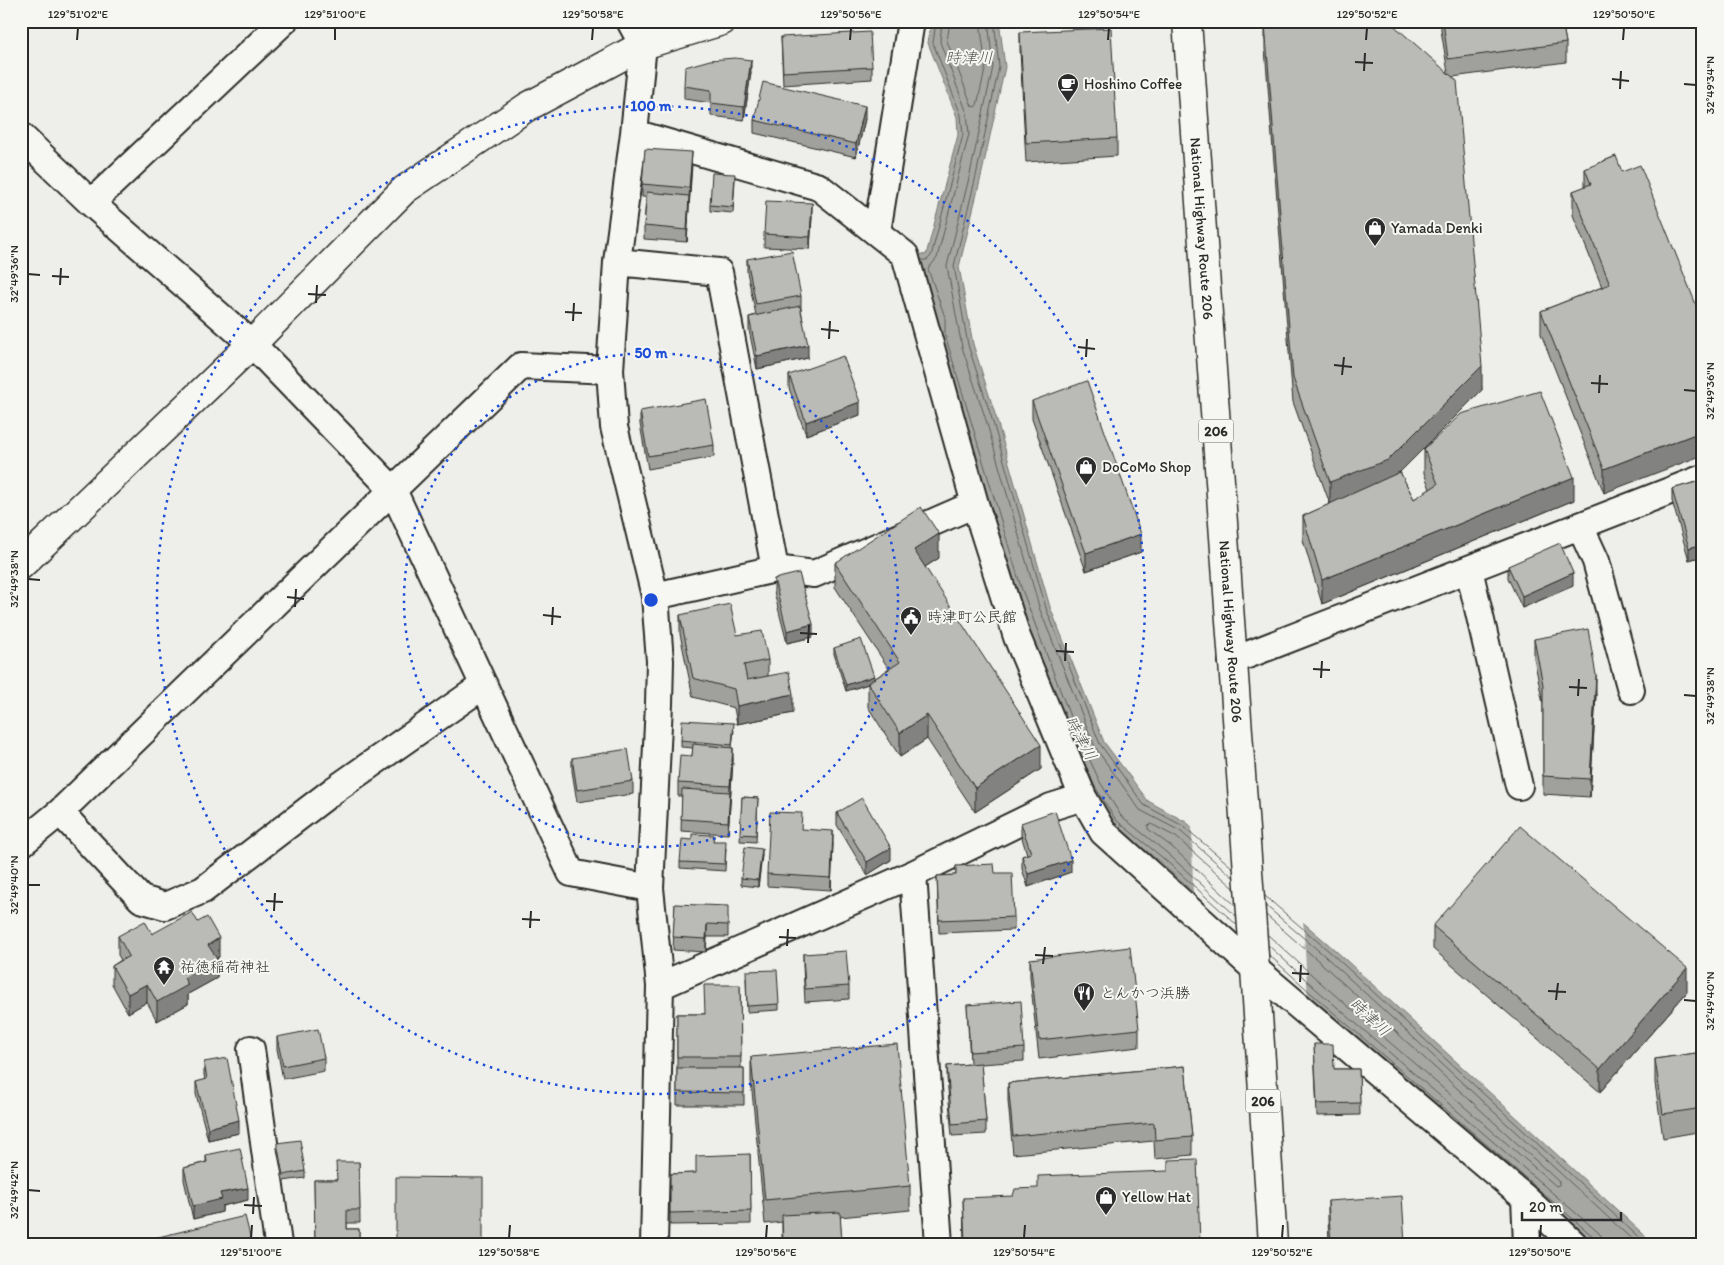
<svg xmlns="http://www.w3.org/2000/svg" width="1724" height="1265" viewBox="0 0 1724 1265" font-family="Itim,'Klee One',sans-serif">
<rect width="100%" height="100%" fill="#eeeeea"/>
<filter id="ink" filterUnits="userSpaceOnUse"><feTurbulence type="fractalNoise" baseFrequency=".02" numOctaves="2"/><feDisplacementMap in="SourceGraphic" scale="10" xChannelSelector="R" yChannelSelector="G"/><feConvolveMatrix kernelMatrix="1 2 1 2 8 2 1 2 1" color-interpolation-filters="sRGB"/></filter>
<g filter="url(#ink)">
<path fill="#a6a6a3" stroke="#757573" d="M931 21H1001L1000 28 1005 67 981 177 959 267 973 344 996 417 1050 607 1104 742 1148 801 1186 822 1334 949 1654 1244H1594L1308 997 1160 862 1112 824 1090 787 1010 590 910 253 926 255 958 135 957 117 928 43Z"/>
<path fill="#eeeeea" d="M1192 824 1303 919 1308 1000 1193 895Z"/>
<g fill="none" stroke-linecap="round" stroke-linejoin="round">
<path stroke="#5c5c5b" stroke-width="1" d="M942 21 940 42 967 113 969 134 937 258 928 269 945 317V335L1021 587 1071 719 1100 782 1121 816 1167 853 1236 916
M950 21 947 41 972 106 975 107 977 105 986 66 981 30 982 21
M990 21 989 29 993 67 970 174 947 266 962 347 986 420 1040 610 1095 747 1140 810 1180 831 1233 877
M996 21 995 29 999 67 976 176 954 266 968 345 992 419 1046 608 1100 744 1144 805 1183 826 1233 868
M921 260H927L931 256 963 135 961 115 933 43 936 21
M1087 768 1094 785 1116 820 1163 858 1237 925
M1234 888 1176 837 1151 824 1148 825V829L1172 847 1235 905
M1265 896 1330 952 1646 1244
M1265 905 1326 957 1637 1244
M1266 915 1321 963 1559 1182V1185L1556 1186 1321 983 1268 935
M1268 945 1316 989 1599 1233 1602 1237 1603 1244
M1269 955 1312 994 1595 1238 1597 1244"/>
<g stroke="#2b2b2b" stroke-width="30">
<path id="street" d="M630 21 643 45 634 133 617 262 610 370 614 427 655 596 660 661 659 704 650 888 660 986 654 1244
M634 133 819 187 905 255 975 504 1017 637 1083 797
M21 136 91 203 252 344 393 490 571 873 650 888
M91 203 284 21
M877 232 911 21
M617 262 719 272 775 569 655 596
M1580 526 1596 561 1631 690
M775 569 814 574 975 504
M1469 569 1519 786
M1232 661 1703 478
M60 812 141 899 165 906 203 890 334 790 484 685
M21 844 60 812 521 366 610 370
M660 986 913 874
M251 1049 278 1244
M1525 1198 1527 1244
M939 1244 913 874 1051 807 1083 797 1103 832 1255 969 1525 1198 1574 1244"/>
</g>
<g stroke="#2b2b2b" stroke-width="31">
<path id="secondary" d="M21 565 252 344 404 190 527 107 643 45 722 21"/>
</g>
<g stroke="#2b2b2b" stroke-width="31">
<g id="highway">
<path id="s1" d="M1187 21 1255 969 1273 1244"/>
</g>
</g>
<use href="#street" stroke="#f6f6f2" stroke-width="26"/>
<use href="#secondary" stroke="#f6f6f2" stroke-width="28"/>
<use href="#highway" stroke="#f6f6f2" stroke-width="28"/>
</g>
<path fill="#a0a09d" stroke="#2b2b2b" d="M1441 21H1562L1566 43V62L1452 77 1482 390 1400 472 1414 499 1430 489 1424 473V449L1574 500 1322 604 1303 540V516L1330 504 1293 402 1265 49V25L1448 73 1441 30Z
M1020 32 1117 138V156L1026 162 1020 51Z
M781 37 872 67V79L783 85Z
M751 72 744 120 711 116V103L684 99V86Z
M865 119 856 157 754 133V120Z
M1616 156 1604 493 1541 334V311L1602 287 1573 215V191L1585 187V169Z
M692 165 689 208 687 242 644 239V226L646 197H642V184Z
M735 180 733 213 710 211V205Z
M812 216 810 249 764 247V234Z
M747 259 801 296V308L808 358 757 369 749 330V317L756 315 747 272Z
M789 375 860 415 806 435 789 388Z
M1032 401 1141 552 1086 571 1032 419Z
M640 411 714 445V457L648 469 640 424Z
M1703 480V556L1689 560 1672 501V489Z
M939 558 925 567 1041 769 975 812 927 739 900 757 868 707V684L846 691 834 654V648L874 679 889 669 835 587V563Z
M1508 566 1573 586 1522 608 1508 578Z
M774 579 813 637 787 643 774 592Z
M680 615 737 635 768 660V676L793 713 737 724 734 708 693 697 680 634Z
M1534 639 1596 694 1590 797 1543 794V704L1534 658Z
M734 730 732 748 733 760 728 834 681 831 682 796H678V783L692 756 693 748 681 747V740Z
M572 758 633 781V794L577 802 572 771Z
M742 797 758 798 756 842 740 841Z
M837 813 891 860 867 875 837 825Z
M1021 823 1071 872 1028 887 1022 869V856L1027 854 1021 835Z
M801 829 833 843 831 890 767 886V874Z
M714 841 726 848 725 871 680 868V862Z
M762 855 758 887 741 885V878Z
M956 866 995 873 1014 917V930L939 933 937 876 956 875Z
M675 904 728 918V937H707L706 952 673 950Z
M198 922 219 957 217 959V978L188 994V1004L157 1021 147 1002 128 1013 112 984V966L121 960 118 955V936L152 934Z
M1433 926 1687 992 1600 1092 1433 949Z
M803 954 849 986V999L805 1002 803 966Z
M1030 959 1139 1029V1047L1039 1059 1030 977Z
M746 978 779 1004V1010L747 1012Z
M740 985 741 1068H744V1105H677V1014H704Z
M967 1005 1024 1048V1061L981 1064 986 1121V1134L952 1136 947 1078V1066L970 1064Z
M277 1037 324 1058V1071L283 1079 277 1049Z
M1314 1044 1334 1069H1359L1360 1115 1317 1116Z
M1703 1052V1131L1663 1138 1655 1083V1059Z
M751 1057 910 1186V1210L840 1217 842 1244H782V1222L765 1224 751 1081Z
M204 1062 239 1133 208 1140 196 1094V1082L205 1080 204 1075Z
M1185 1066 1192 1137V1155L1155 1159 1154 1141 1013 1154 1008 1101V1083Z
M277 1143 305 1171V1178L283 1181 277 1149Z
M750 1154 751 1224 670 1225V1174L696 1173Z
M206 1155 248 1200 222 1206V1212L193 1219 184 1180V1168L206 1162Z
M359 1162 360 1223H347V1229H359V1244H315L314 1180H336Z
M963 1198 1200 1244H964Z
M1328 1201 1405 1244H1329L1328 1219Z"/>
<path fill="#828280" stroke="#2b2b2b" d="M751 60V72L744 120V107Z
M865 106V119L856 157V144Z
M692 152 689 208 687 242V230Z
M812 203V216L810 249V237Z
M808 345V358L757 369V356Z
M1482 366V390L1388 484 1330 506V482Z
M860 402V415L806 435V422Z
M1703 431V455L1604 493V469Z
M1574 477V500L1322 604V580Z
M939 534V558L914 574V550Z
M1141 534V552L1086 571V553Z
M1703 544V556L1689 560V548Z
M1573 573V586L1522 608V596Z
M813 624V637L787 643V631Z
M1596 675V694L1590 797V779Z
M874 676V682L868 683V684L846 691V685Z
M793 694V713L737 724V706Z
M927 715V739L900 757V733Z
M1041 745V769L975 812V788Z
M733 748V760L728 834 730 786Z
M833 831V843L831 890V878Z
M891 848V860L867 875V862Z
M762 849V855L758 887V880Z
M1071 860V872L1028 887V874Z
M707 924V937L706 952V939Z
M219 938V957L208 963V945Z
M217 959V978L188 994V1004L157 1021V1002L184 978Z
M1687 968V992L1600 1092V1069Z
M147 984V1002L128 1013V994Z
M239 1120V1133L208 1140V1128Z
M248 1188V1200L222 1206V1212L193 1219V1206L220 1193Z"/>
<path fill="#babab7" stroke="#2b2b2b" d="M1443 21H1562L1566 43 1448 59Z
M1390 22 1457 81 1482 366 1388 460 1330 482 1293 378 1265 25Z
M1111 28 1117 138 1026 143 1020 32Z
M870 32 872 67 783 72 781 37Z
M735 58 751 60 744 107 711 103V90L684 86 685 67 710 60Z
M763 82 865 106 856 144 754 120Z
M645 149 692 152 689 188 642 184Z
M1616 156 1622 172 1640 165 1703 322V431L1604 469 1541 311 1610 284 1573 191 1591 184 1585 169Z
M712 173 735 174 733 207 710 205Z
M647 192 689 196 687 230 644 226Z
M766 201 812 203 810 237 764 234Z
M792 251 801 296 756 304 747 259Z
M800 306 808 345 757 356 749 317Z
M843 356 860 402 806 422 789 375Z
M1087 381 1141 534 1086 553 1032 401Z
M1540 391 1574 477 1322 580 1303 516 1400 472 1414 499 1438 484 1424 449 1461 414Z
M706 399 714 445 648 456 640 411Z
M1703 480V544L1689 548 1672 489Z
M921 507 939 534 914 550 1041 745 975 788 927 715 900 733 868 683 900 662 835 563Z
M1560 543 1573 573 1522 596 1508 566Z
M799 573 813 624 787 631 774 579Z
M730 604 737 635 762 631 768 660 744 665 747 680 789 672 793 694 737 706 734 689 693 678 680 615Z
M1588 629 1596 675 1590 779 1543 776V685L1534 639Z
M861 639 874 676 846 685 834 648Z
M682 720 734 723 732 745 681 740Z
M693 744 733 748 730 786 678 783 680 755 692 756Z
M628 749 633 781 577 790 572 758Z
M682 789 730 792 728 822 681 819Z
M742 797 758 798 756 835 740 834Z
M862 798 891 848 867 862 837 813Z
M1055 811 1071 860 1028 874 1022 856 1031 853 1021 823Z
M770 812 802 813 801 829 833 831 831 878 767 874Z
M1520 826 1687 968 1600 1069 1433 926Z
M692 834 714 835 713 841H726L725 864 680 862 682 839 692 840Z
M745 847 762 849 758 880 741 878Z
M994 864 995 873H1012L1014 917 939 920 937 876 956 875V866Z
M675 904 728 906V925L707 924 706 939 673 937Z
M192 912 198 922 207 917 219 938 208 945 217 959 184 978 188 985 157 1002 147 984 128 994 112 966 129 956 118 936 145 921 152 934Z
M1130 947 1139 1029 1039 1040 1030 959Z
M846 951 849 986 805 989 803 954Z
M777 970 779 1004 747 1006 746 971Z
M704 985H740L741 1057H677V1014H705Z
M1021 1001 1024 1048 970 1052 967 1005Z
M318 1029 324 1058 283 1066 277 1037Z
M897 1044 910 1186 765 1200 751 1057Z
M1314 1044H1333L1334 1069H1359L1360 1103 1317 1104Z
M1703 1052V1108L1663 1114 1655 1059Z
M227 1058 239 1120 208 1128 196 1082 207 1079 204 1062Z
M981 1063 986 1121 952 1124 947 1066Z
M1185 1066 1192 1137 1155 1140 1154 1123 1013 1136 1008 1083Z
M677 1068H744V1093L677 1092Z
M300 1140 305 1171 283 1175 277 1143Z
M240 1148 248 1188 220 1193 222 1199 193 1206 184 1168 207 1162 206 1155Z
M750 1154 751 1211 670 1213V1174L696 1173V1156Z
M1197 1159 1200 1244H965L963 1198 1013 1196 1015 1189 1038 1188V1176L1168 1171V1160Z
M336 1162H359L360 1210H347V1229H359V1242H315L314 1180H337Z
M396 1177 483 1178V1244H396Z
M1402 1196 1405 1244H1331L1328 1201Z
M840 1212 842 1244H783L782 1215Z
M245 1216 252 1244H138V1242Z
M1563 1237 1570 1244H1557Z"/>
</g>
<path fill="none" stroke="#2b2b2b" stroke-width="2" d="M77 40 78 28M335 40V28M592 40 593 28M850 40 851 28M1108 40 1109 28M1366 40 1367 28M1623 40 1624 28M1355 62 1373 63M1364 71 1365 53M1612 79 1629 81M1684 84 1696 85M1620 89 1621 71M28 274 40 275M52 276 69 277M60 285 61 268M308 294 326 295M316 303 317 285M565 312 582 313M573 321 574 303M821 329 839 331M829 339 830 321M1078 347 1095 349M1086 357 1087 339M1334 365 1352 367M1342 375 1344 357M1591 383 1608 384M1684 390 1696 391M1599 393 1600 375M28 579 40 580M287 597 304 599M295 607 296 589M543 615 561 617M552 625 553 607M800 633 817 634M808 643 809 625M1056 651 1074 652M1065 661 1066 643M1313 669 1330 670M1321 678 1322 661M1569 687 1587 688M1684 695 1696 696M1578 696 1579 679M28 885H40M266 901 283 902M274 911 275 893M522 919 540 920M530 928 531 911M779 937 796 938M787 946 788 929M1035 955 1053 956M1043 964 1045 947M1292 973 1309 974M1300 982 1301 965M1548 991 1566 992M1556 1000 1558 983M1684 1000 1696 1001M28 1190 40 1191M244 1205 262 1206M253 1214 254 1197M251 1238 252 1225M509 1238 510 1225M766 1238 767 1225M1024 1238 1025 1225M1282 1238 1283 1225M1540 1238 1541 1225"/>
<g fill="none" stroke="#1d4ed8" stroke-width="2.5" stroke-dasharray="2.5 5">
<circle cx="651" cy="600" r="247"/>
<circle cx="651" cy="600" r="494"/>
</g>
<defs>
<g id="cafe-pin" transform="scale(1.125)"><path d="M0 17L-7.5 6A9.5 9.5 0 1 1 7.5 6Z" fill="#2b2b2b" stroke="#f6f6f2"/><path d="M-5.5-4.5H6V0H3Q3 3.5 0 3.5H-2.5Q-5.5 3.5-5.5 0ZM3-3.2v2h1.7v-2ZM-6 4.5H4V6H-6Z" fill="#fff"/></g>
<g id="shop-pin" transform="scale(1.125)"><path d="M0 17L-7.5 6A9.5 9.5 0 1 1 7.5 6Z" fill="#2b2b2b" stroke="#f6f6f2"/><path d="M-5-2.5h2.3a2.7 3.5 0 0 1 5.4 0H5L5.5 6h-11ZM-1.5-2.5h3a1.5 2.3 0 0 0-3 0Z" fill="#fff"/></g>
<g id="civic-pin" transform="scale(1.125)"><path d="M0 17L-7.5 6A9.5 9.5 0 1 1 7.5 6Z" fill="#2b2b2b" stroke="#f6f6f2"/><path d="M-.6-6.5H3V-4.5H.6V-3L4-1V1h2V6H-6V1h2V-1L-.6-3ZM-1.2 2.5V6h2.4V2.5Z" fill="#fff"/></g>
<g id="temple-pin" transform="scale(1.125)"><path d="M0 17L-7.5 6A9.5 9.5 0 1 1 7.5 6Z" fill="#2b2b2b" stroke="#f6f6f2"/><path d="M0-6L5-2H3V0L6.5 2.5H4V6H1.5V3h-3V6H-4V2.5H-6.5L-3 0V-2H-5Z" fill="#fff"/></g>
<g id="restaurant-pin" transform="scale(1.125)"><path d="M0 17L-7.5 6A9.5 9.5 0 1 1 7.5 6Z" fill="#2b2b2b" stroke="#f6f6f2"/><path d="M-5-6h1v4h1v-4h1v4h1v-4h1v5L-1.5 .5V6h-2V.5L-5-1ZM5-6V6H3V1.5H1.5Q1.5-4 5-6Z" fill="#fff"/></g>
</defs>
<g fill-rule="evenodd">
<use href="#cafe-pin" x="1068" y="84"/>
<use href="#shop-pin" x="1375" y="228"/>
<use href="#shop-pin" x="1086" y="467"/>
<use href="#civic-pin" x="911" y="617"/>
<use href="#temple-pin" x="164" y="967"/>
<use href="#restaurant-pin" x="1084" y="993"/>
<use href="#shop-pin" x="1106" y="1197"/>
</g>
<g text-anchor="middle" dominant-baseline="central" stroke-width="4" stroke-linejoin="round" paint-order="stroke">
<g fill="#f6f6f2" stroke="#686867" stroke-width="1">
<rect x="1198.5" y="419.5" width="35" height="23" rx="4"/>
<rect x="1245.5" y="1089.5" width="35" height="23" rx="4"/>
</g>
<g font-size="14" font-weight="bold" fill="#2b2b2b">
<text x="1216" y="431">206</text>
<text x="1263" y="1101">206</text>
</g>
<g font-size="15" fill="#2b2b2b" stroke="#f6f6f2" text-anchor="start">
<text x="1084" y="84">Hoshino Coffee</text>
<text x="1391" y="228">Yamada Denki</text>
<text x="1102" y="467">DoCoMo Shop</text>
<text x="927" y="617">時津町公民館</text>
<text x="180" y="967">祐徳稲荷神社</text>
<text x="1100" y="993">とんかつ浜勝</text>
<text x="1122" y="1197">Yellow Hat</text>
</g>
<g font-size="15" fill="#2b2b2b" stroke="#f6f6f2">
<text stroke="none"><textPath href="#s1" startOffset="208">National Highway Route 206</textPath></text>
<text stroke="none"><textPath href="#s1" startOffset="612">National Highway Route 206</textPath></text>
</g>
<g font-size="16" font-style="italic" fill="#565655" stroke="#f6f6f2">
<text x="969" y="57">時津川</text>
<text transform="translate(1081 738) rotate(61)">時津川</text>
<text transform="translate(1370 1017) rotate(42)">時津川</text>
</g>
</g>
<circle cx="651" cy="600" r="8" fill="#1d4ed8" stroke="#f6f6f2" stroke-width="2.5"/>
<g font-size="15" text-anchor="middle" font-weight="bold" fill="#1d4ed8" stroke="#f6f6f2" stroke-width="4" stroke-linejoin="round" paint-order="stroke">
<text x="651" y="111">100 m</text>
<text x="651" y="358">50 m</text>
</g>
<rect width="1724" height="1265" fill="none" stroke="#f6f6f2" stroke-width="55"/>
<path d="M1522 1212v8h99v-8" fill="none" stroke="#2b2b2b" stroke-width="2.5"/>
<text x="1529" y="1212" font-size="15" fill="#2b2b2b" stroke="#f6f6f2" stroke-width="4" paint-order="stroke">20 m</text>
<rect x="28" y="28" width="1668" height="1210" fill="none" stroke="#2b2b2b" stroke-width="2"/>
<g font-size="12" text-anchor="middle" fill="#2b2b2b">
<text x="78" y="18">129°51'02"E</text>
<text x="335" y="18">129°51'00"E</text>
<text x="593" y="18">129°50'58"E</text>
<text x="851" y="18">129°50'56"E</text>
<text x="1109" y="18">129°50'54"E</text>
<text x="1367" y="18">129°50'52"E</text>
<text x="1624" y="18">129°50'50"E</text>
<text transform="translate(1710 85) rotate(-90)" y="4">32°49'34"N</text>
<text transform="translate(14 274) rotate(-90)" y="4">32°49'36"N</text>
<text transform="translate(1710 391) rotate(-90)" y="4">32°49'36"N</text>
<text transform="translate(14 579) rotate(-90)" y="4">32°49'38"N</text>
<text transform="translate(1710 696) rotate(-90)" y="4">32°49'38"N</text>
<text transform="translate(14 885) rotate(-90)" y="4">32°49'40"N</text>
<text transform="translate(1710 1001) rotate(-90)" y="4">32°49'40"N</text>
<text transform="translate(14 1190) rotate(-90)" y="4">32°49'42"N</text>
<text x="251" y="1256">129°51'00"E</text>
<text x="509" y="1256">129°50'58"E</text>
<text x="766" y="1256">129°50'56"E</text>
<text x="1024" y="1256">129°50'54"E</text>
<text x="1282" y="1256">129°50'52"E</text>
<text x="1540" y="1256">129°50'50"E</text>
</g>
</svg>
